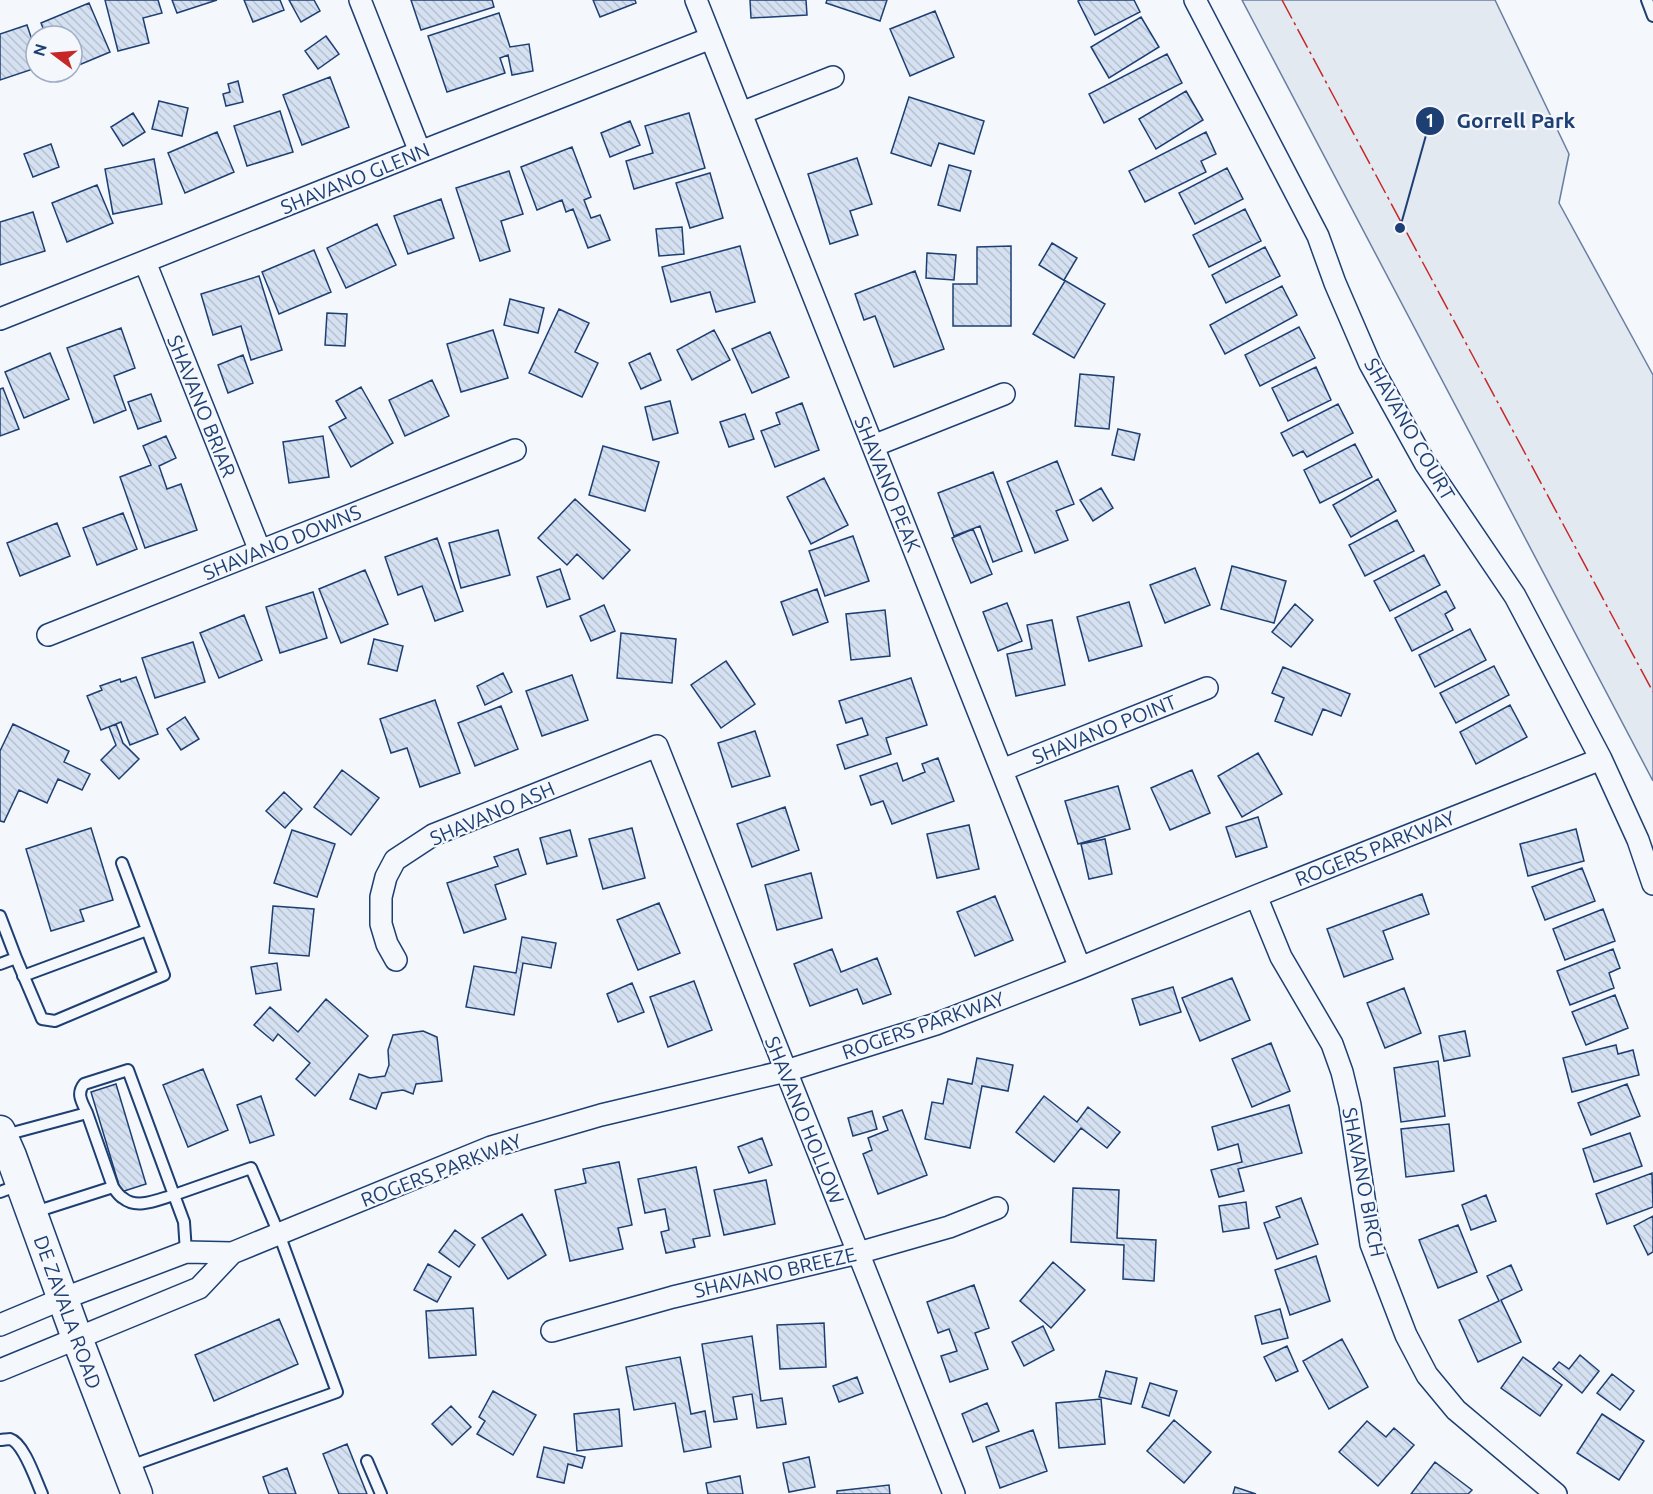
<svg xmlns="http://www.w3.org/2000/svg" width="1653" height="1494" viewBox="0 0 1653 1494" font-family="Ubuntu,sans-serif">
<defs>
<pattern id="building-back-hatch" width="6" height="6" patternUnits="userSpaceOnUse" patternTransform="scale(1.5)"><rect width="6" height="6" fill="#d5e0f0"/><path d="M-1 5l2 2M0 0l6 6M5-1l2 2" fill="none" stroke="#b6c1d1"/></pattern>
</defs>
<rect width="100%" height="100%" fill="#f4f7fb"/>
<path fill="#e3e9f0" stroke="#687fa3" stroke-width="1.5" d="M1242 0H1495L1569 154 1559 203 1653 375V781Z"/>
<path fill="url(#building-back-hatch)" stroke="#1d3f73" stroke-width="1.5" d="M105 0H158L162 13 143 18 149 43 118 51Z
M172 0H217L177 13Z
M244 0H280L284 10 253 22Z
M289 0H314L320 11 301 22Z
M411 0H492L494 7 421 30Z
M593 0H635L636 3 600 17Z
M750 0H806L807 15 751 18Z
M827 0H887L880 21 826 3Z
M1080 0H1134L1140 12 1095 35 1078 1Z
M89 3 110 52 79 65 74 51H72V36H46L41 23Z
M935 11 954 57 910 76 890 29Z
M499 13 510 47 529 44 533 71 512 75 508 55 500 58 505 73 447 92 428 36Z
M1141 17 1159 47 1109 78 1091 47Z
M27 25 36 52V68L0 80V34Z
M326 36 339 54 318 69 305 51Z
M1167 54 1182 83 1104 123 1089 94Z
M330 77 349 127 302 145 283 95Z
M238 81 243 102 226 106 223 94 230 92 228 84Z
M1186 91 1203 120 1156 149 1139 119Z
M909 97 984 121 974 154 939 143 931 166 891 153Z
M159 101 188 108 182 136 152 129Z
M280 111 293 152 247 166 234 126Z
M133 113 145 132 123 146 111 127Z
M689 113 705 168 634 189 626 161 653 153 645 126Z
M630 121 640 145 610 157 601 133Z
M217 132 234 172 185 193 168 153Z
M1206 132 1216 154 1201 161 1206 172 1145 202 1129 171Z
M51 144 59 167 33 177 24 154Z
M572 147 591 197 584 200 591 218 600 215 610 240 588 248 573 209 566 212 562 200 537 210 521 167Z
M857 158 872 204 850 211 858 235 830 244 808 174Z
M154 159 162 204 113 214 105 169Z
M949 165 971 171 960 211 938 205Z
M1227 168 1243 199 1195 224 1179 193Z
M509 171 523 214 501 221 510 251 480 261 456 188Z
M710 173 723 218 690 228 676 183Z
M97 185 113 223 67 242 52 203Z
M441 199 454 238 408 254 394 216Z
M1245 209 1261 241 1209 267 1193 235Z
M33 212 45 251 0 265V222Z
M377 224 396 265 346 288 327 248Z
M682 227 684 254 659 256 656 229Z
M1052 243 1077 258 1064 280 1105 304 1074 358 1033 334 1065 281 1039 265Z
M740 246 755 302 716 312 710 292 671 302 662 267Z
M1011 246V326H953V284H977V247Z
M1265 247 1280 276 1226 303 1212 275Z
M314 250 331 292 279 314 262 272Z
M927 253 956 255 954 280 926 278Z
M915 271 944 349 894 367 875 316 864 320 855 294Z
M259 276 282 350 251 360 241 326 213 335 201 294Z
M1282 286 1297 315 1225 354 1210 325Z
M510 299 544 308 538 333 504 325Z
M559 309 589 323 575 352 598 363 582 397 529 373Z
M327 313 347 314 345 346 325 345Z
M1299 327 1315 358 1260 386 1245 355Z
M121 328 135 368 114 376 126 410 94 423 67 348Z
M493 330 508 378 461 392 447 344Z
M714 330 730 360 692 380 677 350Z
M770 332 789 377 752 393 732 349Z
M50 353 69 399 24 418 5 372Z
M650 353 661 380 641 389 629 363Z
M243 355 253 383 228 393 218 365Z
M1316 367 1331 400 1288 421 1272 388Z
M1080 374 1114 377 1109 429 1075 426Z
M432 380 449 416 405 436 389 400Z
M361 387 393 443 351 467 329 427 346 418 336 401Z
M3 388 19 429 0 436V389Z
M151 394 161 421 138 429 128 402Z
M670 401 678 433 653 440 645 407Z
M802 403 819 450 775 467 761 431 780 424 776 413Z
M1338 404 1353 433 1307 457 1303 451 1293 456 1281 433Z
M745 414 754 439 729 447 720 422Z
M1118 429 1140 434 1134 460 1112 455Z
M166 436 176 458 159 466 167 489 181 484 197 530 145 548 120 477 151 465 143 446Z
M323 436 329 477 289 483 283 442Z
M1355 444 1372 477 1320 503 1304 470Z
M603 446 659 462 645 511 589 495Z
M1057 461 1074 504 1056 511 1068 540 1035 553 1007 482Z
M993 472 1022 551 993 562 980 526 954 536 938 493Z
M824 478 848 525 811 544 787 497Z
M1378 479 1396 511 1351 537 1333 505Z
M1101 488 1113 508 1093 521 1080 500Z
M575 499 630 550 603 579 577 554 567 565 538 538Z
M123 513 137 549 97 565 83 528Z
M1397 520 1414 551 1365 576 1349 545Z
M57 523 70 556 20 576 7 543Z
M973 529 992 574 971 583 952 538Z
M498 530 510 575 461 588 449 543Z
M853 536 869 581 825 596 809 551Z
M437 538 463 611 435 621 422 586 398 595 385 557Z
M1424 555 1440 585 1390 611 1374 581Z
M1232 566 1286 581 1274 623 1221 609Z
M1195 568 1210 605 1165 623 1150 585Z
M560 569 570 599 547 607 537 577Z
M365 570 388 624 341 643 319 589Z
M817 589 828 622 793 635 781 602Z
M1446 591 1455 608 1445 614 1453 630 1412 651 1395 618Z
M313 592 327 638 280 653 266 607Z
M1129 602 1142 646 1089 661 1077 617Z
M1007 603 1022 641 998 651 983 612Z
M1295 604 1313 620 1291 647 1272 632Z
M604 605 615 631 591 641 580 616Z
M885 610 890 656 851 660 846 614Z
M244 615 262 660 219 678 200 633Z
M1052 620 1065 685 1016 696 1007 654 1032 649 1027 625Z
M1470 629 1486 660 1435 687 1419 655Z
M621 633 676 639 672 683 617 678Z
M374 639 403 646 397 671 368 664Z
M193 642 205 682 155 698 142 658Z
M726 661 755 704 721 728 691 685Z
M1494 666 1509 695 1456 723 1440 693Z
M1283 667 1350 694 1341 716 1323 709 1312 735 1275 721 1284 698 1272 693Z
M503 673 512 692 485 705 477 686Z
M572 675 588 720 542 736 526 691Z
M136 677 158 734 130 745 121 722 101 730 87 696 102 690 100 686 120 679 121 682Z
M911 678 927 725 886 738 891 754 845 769 837 745 868 735 862 718 846 723 839 701Z
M435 700 460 773 420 787 407 748 391 753 380 719Z
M1510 705 1527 737 1476 764 1460 732Z
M501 706 518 749 475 766 458 723Z
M185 717 199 739 181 750 167 729Z
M13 724 69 751 64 762 90 774 82 790 58 779 47 803 19 790 4 822 0 821V751Z
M116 724 123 743 139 759 119 779 101 760 116 745 109 727Z
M755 731 770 776 732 787 718 743Z
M1258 753 1282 794 1242 817 1218 776Z
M938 758 954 801 892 824 883 801 871 805 860 776 897 763 903 781 925 772 922 764Z
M342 770 379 798 351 835 314 807Z
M1192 770 1210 813 1170 830 1151 788Z
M1118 786 1130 829 1078 844 1065 801Z
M284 792 302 809 285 828 266 811Z
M785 807 799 850 752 867 737 824Z
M1258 817 1267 847 1236 857 1226 827Z
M969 825 979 869 937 878 927 834Z
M91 828 113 900 80 910 84 921 51 931 26 849Z
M632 828 645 878 603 889 589 839Z
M1576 829 1584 861 1528 876 1520 844Z
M292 830 335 844 317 897 274 883Z
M570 830 577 856 547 864 540 838Z
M1105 839 1112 874 1089 879 1081 844Z
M518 849 526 874 495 885 506 919 464 933 447 883 498 866 494 857Z
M1582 868 1595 901 1545 920 1532 887Z
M811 873 822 918 777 930 765 885Z
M1422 894 1429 914 1383 931 1393 959 1344 977 1327 929Z
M995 896 1013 940 975 956 957 912Z
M659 903 680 953 638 970 617 920Z
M273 906 314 909 309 956 269 953Z
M1603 909 1615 941 1565 960 1553 929Z
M522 937 556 943 551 968 523 963 514 1015 466 1007 474 966 516 973Z
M832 949 841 972 877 958 891 994 863 1004 857 989 810 1006 794 964Z
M1613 949 1620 968 1609 973 1614 988 1570 1005 1557 971Z
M277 963 281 990 256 994 251 967Z
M1232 978 1250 1020 1200 1041 1182 998Z
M694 981 712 1030 668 1047 650 997Z
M632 983 644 1012 618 1022 607 994Z
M1173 987 1181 1012 1140 1025 1132 999Z
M1404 988 1421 1033 1385 1048 1367 1003Z
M1615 995 1628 1028 1586 1045 1572 1012Z
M326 999 368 1036 315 1096 296 1079 310 1063 278 1034 273 1041 254 1025 270 1007 298 1032Z
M423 1031 437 1037 442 1081 416 1084 413 1094 403 1090 382 1093 376 1109 350 1099 359 1074 370 1078 385 1076 389 1065 388 1050 393 1035Z
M1465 1031 1470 1056 1444 1061 1439 1036Z
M1271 1043 1290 1091 1252 1107 1232 1059Z
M1616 1045 1618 1054 1633 1050 1639 1075 1572 1092 1563 1058Z
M977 1058 1013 1065 1008 1091 982 1086 970 1148 925 1139 932 1102 943 1104 948 1079 972 1084Z
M1438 1061 1445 1116 1401 1122 1394 1068Z
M203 1069 228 1130 188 1147 163 1085Z
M116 1084 146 1184 121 1192 91 1092Z
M1627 1084 1640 1116 1591 1135 1578 1103Z
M261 1096 274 1135 250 1143 237 1105Z
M1044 1096 1077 1122 1088 1107 1120 1132 1107 1148 1081 1128 1054 1162 1016 1132Z
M1289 1105 1302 1153 1238 1169 1244 1191 1219 1197 1211 1170 1242 1162 1238 1144 1218 1150 1212 1127Z
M902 1110 927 1175 878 1194 863 1154 872 1150 868 1138 888 1130 883 1117Z
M872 1111 877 1129 853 1136 848 1118Z
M1449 1124 1454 1171 1406 1177 1401 1129Z
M1630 1133 1642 1166 1594 1182 1583 1149Z
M762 1138 772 1165 749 1173 738 1147Z
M619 1162 632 1225 618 1228 623 1249 570 1261 555 1190 586 1183 583 1169Z
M696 1167 710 1236 693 1239 695 1247 666 1253 661 1232 669 1230 665 1209 645 1213 638 1179Z
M1652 1173 1653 1207 1607 1224 1596 1194Z
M766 1180 775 1224 724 1235 714 1190Z
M1073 1188 1119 1190 1117 1238 1156 1240 1154 1281 1123 1279 1124 1245 1071 1242Z
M1486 1195 1496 1221 1471 1230 1462 1205Z
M1301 1198 1318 1244 1277 1259 1264 1223 1280 1217 1276 1207Z
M1246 1202 1249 1228 1223 1232 1219 1206Z
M522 1214 546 1255 508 1279 482 1238Z
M1653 1216V1252L1648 1255 1634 1226Z
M1458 1225 1477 1272 1438 1288 1419 1240Z
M455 1230 475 1245 459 1267 439 1252Z
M1316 1256 1330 1301 1290 1315 1275 1270Z
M1053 1262 1085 1290 1051 1328 1020 1301Z
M428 1264 451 1277 437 1302 414 1290Z
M1511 1265 1522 1290 1501 1300 1521 1342 1478 1362 1459 1320 1499 1301 1487 1276Z
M974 1285 989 1328 975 1333 988 1369 950 1382 941 1356 957 1351 949 1329 938 1333 927 1302Z
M473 1308 476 1355 429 1358 426 1311Z
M1280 1309 1288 1338 1262 1344 1255 1316Z
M279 1319 298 1364 214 1401 195 1355Z
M824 1323 826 1367 780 1369 777 1325Z
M1043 1326 1054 1350 1024 1366 1012 1342Z
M752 1336 761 1401 782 1398 786 1424 757 1428 752 1394 733 1397 737 1419 714 1422 702 1344Z
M1342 1339 1368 1387 1329 1409 1303 1361Z
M1287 1346 1298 1371 1276 1381 1264 1357Z
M1580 1355 1599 1371 1582 1393 1553 1369 1559 1362 1569 1369Z
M680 1357 691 1414 705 1411 711 1447 684 1452 675 1403 634 1410 626 1367Z
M1523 1357 1562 1385 1540 1416 1501 1388Z
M1106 1371 1137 1378 1131 1404 1099 1397Z
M1612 1374 1634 1391 1620 1410 1597 1393Z
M857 1377 863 1393 839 1402 833 1386Z
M1150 1383 1177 1391 1169 1416 1142 1407Z
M493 1391 536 1415 513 1455 477 1434 485 1421 479 1417Z
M1101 1399 1105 1444 1059 1448 1056 1403Z
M987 1403 999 1431 973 1442 962 1414Z
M451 1406 471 1427 452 1445 432 1424Z
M619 1409 622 1446 577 1451 574 1414Z
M1602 1414 1644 1441 1619 1480 1577 1453Z
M1174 1420 1211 1452 1184 1483 1147 1451Z
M1367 1421 1386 1437 1394 1428 1414 1445 1378 1486 1339 1452Z
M1033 1430 1047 1471 1000 1488 986 1447Z
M347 1444 367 1494H339L323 1454Z
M544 1447 585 1457 582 1468 568 1464 564 1483 537 1477Z
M809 1457 815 1487 789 1492 783 1463Z
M1435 1462 1472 1490 1468 1494H1411Z
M287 1468 296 1494H269L263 1477Z
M740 1476 743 1494H708L706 1483Z
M889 1485 890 1494H837V1491Z
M1235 1487 1256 1494H1233Z"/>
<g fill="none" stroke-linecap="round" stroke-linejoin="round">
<g stroke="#1d3f73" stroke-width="14">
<path id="service" d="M1647 0 1653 16
M0 916 16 958 0 964
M16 958 42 1019 55 1021 164 975 122 863
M23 976 147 930
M87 1113C82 1102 76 1094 84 1084L128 1070 174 1195C159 1199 137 1210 123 1198 119 1196 116 1191 113 1187
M5 1135 87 1113 113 1187 35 1212
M0 1192 21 1184
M0 1440C2 1440 8 1439 10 1439 24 1443 36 1481 42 1494
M367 1461 381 1494
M130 1466 337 1392 279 1234 251 1168 174 1195 184 1222 186 1252"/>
</g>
<g stroke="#1d3f73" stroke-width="24">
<path id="minor" d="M360 0 420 152
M696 0 1080 968
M1195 0 1318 236 1335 283 1370 364 1425 463 1515 596 1601 759 1638 840 1653 884
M741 113 833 77
M145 262 260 551
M0 319 420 152 711 38
M873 446 1004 394
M48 635 515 450
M1002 770 1207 688
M1256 896 1281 957 1332 1044 1342 1072 1350 1105 1371 1244 1406 1335 1427 1375 1456 1410 1556 1494
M396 960 387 944 381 924V897L386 877 395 860 433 835 657 746 954 1494
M0 1325 62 1299 186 1252 232 1253 491 1147 601 1115 786 1071 936 1024 1080 968 1256 896 1601 759
M552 1331 673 1297 858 1253 949 1227 997 1208
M0 1370 199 1288 232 1253"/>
</g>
<g stroke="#1d3f73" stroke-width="33">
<path id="secondary" d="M0 1131 11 1156 77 1338 137 1494"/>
</g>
<use href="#service" stroke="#f4f7fb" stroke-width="10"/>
<use href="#minor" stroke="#f4f7fb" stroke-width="21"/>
<use href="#secondary" stroke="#f4f7fb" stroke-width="30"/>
<path stroke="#c62828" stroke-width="1.5" stroke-dasharray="21 4.5 3 4.5" stroke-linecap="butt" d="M1282 0 1653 692"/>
</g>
<g text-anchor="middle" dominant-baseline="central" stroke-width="4.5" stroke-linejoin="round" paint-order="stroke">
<g font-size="20" fill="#1d3f73" stroke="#f4f7fb">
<text transform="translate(355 178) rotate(-22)">SHAVANO GLENN</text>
<text transform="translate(202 406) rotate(68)">SHAVANO BRIAR</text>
<text transform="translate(1410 429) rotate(60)">SHAVANO COURT</text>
<text transform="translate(888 484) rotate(68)">SHAVANO PEAK</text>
<text transform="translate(282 542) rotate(-22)">SHAVANO DOWNS</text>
<text transform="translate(1104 729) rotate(-22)">SHAVANO POINT</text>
<text transform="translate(492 813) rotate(-23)">SHAVANO ASH</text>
<text transform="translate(1375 848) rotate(-22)">ROGERS PARKWAY</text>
<text transform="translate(923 1025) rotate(-19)">ROGERS PARKWAY</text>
<text transform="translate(805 1120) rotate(68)">SHAVANO HOLLOW</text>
<text transform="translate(441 1170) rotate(-21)">ROGERS PARKWAY</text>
<text transform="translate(1364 1182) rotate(79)">SHAVANO BIRCH</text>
<text transform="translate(775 1272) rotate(-13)">SHAVANO BREEZE</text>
<text transform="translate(68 1312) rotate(70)">DE ZAVALA ROAD</text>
</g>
</g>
<path fill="none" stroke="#1d3f73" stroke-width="2" d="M1400 228L1430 121"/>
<g fill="#1d3f73" stroke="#f4f7fb" stroke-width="2">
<circle cx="1400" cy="228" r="6"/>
<circle cx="1430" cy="121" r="15"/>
</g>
<g font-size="18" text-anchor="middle" font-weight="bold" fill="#fff">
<text x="1430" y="127">1</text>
</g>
<g font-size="21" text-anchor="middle" font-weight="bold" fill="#1d3f73" stroke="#f4f7fb" stroke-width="4.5" stroke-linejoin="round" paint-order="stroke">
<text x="1516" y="128">Gorrell Park</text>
</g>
<g transform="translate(54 54) rotate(286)"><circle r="28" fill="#f4f7fb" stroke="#9eadc5" stroke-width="1.5"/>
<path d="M0-4.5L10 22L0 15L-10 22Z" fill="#c62828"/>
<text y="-9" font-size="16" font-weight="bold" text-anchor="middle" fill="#1d3f73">N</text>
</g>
</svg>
